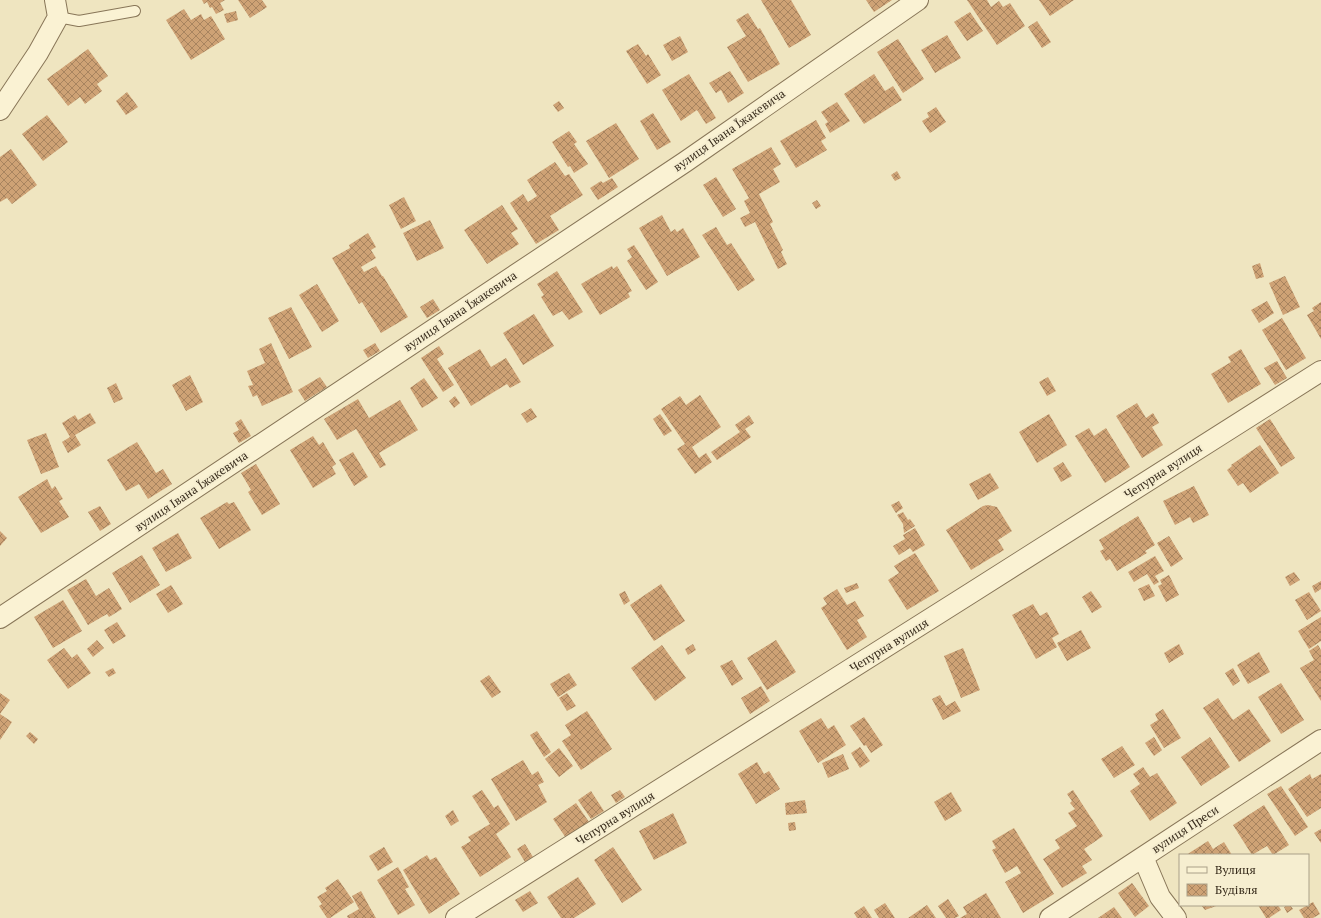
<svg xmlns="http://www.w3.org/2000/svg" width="1321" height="918" viewBox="0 0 1321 918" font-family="'PT Serif',serif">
<defs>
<pattern id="building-cross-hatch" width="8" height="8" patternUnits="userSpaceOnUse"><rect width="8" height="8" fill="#cea275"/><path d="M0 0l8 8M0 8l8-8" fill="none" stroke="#a8845f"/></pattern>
</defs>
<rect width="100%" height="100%" fill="#efe5c0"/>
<path fill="url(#building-cross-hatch)" d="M202 0H225L220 3 224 10 216 14 212 7 210 8 207 2 204 4Z
M238 0H262L267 7 250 18Z
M761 0H791L811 35 789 48Z
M866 0H892L874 12Z
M967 0H987L991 7 999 1 1003 7 1010 3 1025 26 997 45Z
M1039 0H1074L1050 16Z
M184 9 191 20 201 14 204 20 211 16 225 39 191 60 166 20Z
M236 11 238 20 227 23 224 14Z
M970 12 983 31 967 41 954 22Z
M748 13 758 29 760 28 780 64 748 82 727 47 746 36 736 20Z
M1037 21 1051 42 1042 48 1028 27Z
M947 35 961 58 935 73 921 50Z
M680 36 688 52 672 61 663 45Z
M898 39 924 79 903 93 877 52Z
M638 44 646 56 648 54 661 75 647 84 626 51Z
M88 49 108 76 97 84 102 91 85 104 80 97 68 106 47 79Z
M730 71 744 93 728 103 721 90 716 93 709 83Z
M689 74 716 118 706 124 697 110 681 121 662 90Z
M874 74 885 91 893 86 902 100 864 124 844 94Z
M127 92 138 107 126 115 116 101Z
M559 101 564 108 558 112 553 105Z
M837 102 850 121 830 133 825 124 828 122 821 112Z
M936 107 946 122 930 133 922 121 929 117 927 113Z
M653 113 671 142 657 150 640 121Z
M47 115 68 142 43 161 22 134Z
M816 120 826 138 821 141 827 150 796 168 780 141Z
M616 123 639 159 609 178 586 141Z
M569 131 577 142 574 144 588 164 574 173 570 166 568 167 552 142Z
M771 147 781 164 773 169 780 182 759 194 773 222 770 224 783 250 781 252 787 264 778 269 755 222 745 227 740 218 750 213 744 201 749 198 732 169Z
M11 149 37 185 12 204 7 198 0 202V157Z
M555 162 565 176 569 174 583 195 550 216 559 230 536 244 510 203 523 194 528 202 537 196 527 180Z
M897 171 901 178 895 181 891 175Z
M716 177 736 209 723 217 703 185Z
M612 178 618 187 598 200 590 188 601 181 603 183Z
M404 197 416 221 401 229 389 205Z
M817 200 821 206 816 209 812 203Z
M502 205 518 229 511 233 519 244 487 264 464 230Z
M662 215 671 232 675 229 677 232 683 228 700 257 667 276 639 228Z
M430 220 444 248 417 261 403 233Z
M716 227 727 245 731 243 755 280 738 291 702 235Z
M368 233 376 247 371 250 376 258 361 267 364 272 376 266 382 276H383L408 317 381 333 362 302 359 304 332 258 350 248 349 245Z
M634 245 658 282 646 290 627 261 632 257 627 249Z
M1260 263 1264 277 1256 279 1252 266Z
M612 266 613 269 617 266 632 291 628 293 630 297 600 315 581 284Z
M557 271 583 312 569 320 562 311 553 316 541 297 544 295 537 284Z
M1285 276 1300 307 1283 315 1269 283Z
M317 284 339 321 322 332 299 295Z
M433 299 440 310 427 318 420 307Z
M1267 301 1274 313 1259 323 1251 310Z
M1321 302V339L1307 315 1314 311 1312 308Z
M291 307 312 347 289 359 268 318Z
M534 314 554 346 523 365 503 333Z
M1282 318 1306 358 1286 370 1262 330Z
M271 343 293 392 262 406 257 395 253 397 248 386 253 385 247 371 265 363 259 349Z
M375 343 380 351 368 358 363 350Z
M439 346 444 354 437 359 454 385 443 392 421 358Z
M480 349 491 367 506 358 521 382 510 388 507 384 471 406 448 368Z
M1241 349 1261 384 1228 403 1211 374 1231 362 1228 357Z
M1277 361 1287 378 1275 385 1264 368Z
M190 375 203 402 186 411 172 385Z
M320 377 327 387 305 401 298 390Z
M1048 377 1056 391 1047 396 1039 382Z
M424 378 438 398 422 408 410 388Z
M116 383 123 399 114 403 107 388Z
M700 395 721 427 692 447 699 458 706 453 712 462 695 474 677 449 685 444 661 409 680 396 686 405Z
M455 396 460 403 454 408 449 401Z
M358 399 369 418 400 400 418 430 379 453 386 465 380 468 356 429 337 440 324 419Z
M1137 403 1146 418 1153 413 1159 423 1152 427 1163 445 1142 458 1116 416Z
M531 408 537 417 527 423 521 414Z
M90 413 96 423 75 435 81 445 68 453 62 442 70 437 62 423 75 415 78 420Z
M660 414 672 431 664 436 653 419Z
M1049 414 1067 445 1037 463 1019 432Z
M749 415 754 423 745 429 751 437 717 460 711 452 740 432 735 425Z
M241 419 251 436 239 443 233 433 239 430 235 423Z
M1270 419 1295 458 1281 467 1256 428Z
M1089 428 1094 436 1106 428 1130 467 1105 483 1075 436Z
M46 433 59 467 41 474 27 440Z
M313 436 319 445 323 442 336 464 332 467 336 474 313 488 290 450Z
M137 442 156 473 163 469 172 484 148 499 139 484 126 491 107 460Z
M1260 445 1279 473 1250 493 1243 483 1238 486 1227 470 1232 466 1231 465Z
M353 452 368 477 354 486 339 460Z
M1063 462 1072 476 1061 482 1053 468Z
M256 464 280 504 262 515 248 492 251 490 241 473Z
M990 473 999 488 978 500 969 484Z
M47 479 52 489 55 486 63 499 59 501 69 517 41 533 18 497Z
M1194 486 1209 515 1193 523 1190 517 1175 525 1163 501Z
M899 501 903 508 896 513 891 505Z
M227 502 229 504 234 502 251 530 219 549 200 518Z
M988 505 997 507 1012 531 998 540 1004 550 971 570 946 530 983 506Z
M100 506 111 524 100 531 88 512Z
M903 512 908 520 910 519 915 526 904 533 903 524 897 515Z
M1138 516 1155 545 1145 551 1147 553 1117 571 1110 559 1106 561 1100 551 1104 549 1099 540Z
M915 528 925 545 913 552 910 548 899 555 893 546 905 539 903 535Z
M0 531 7 538 0 546Z
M178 533 192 558 166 572 152 548Z
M1169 536 1183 559 1171 567 1157 543Z
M915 553 939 591 907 610 888 580 899 573 894 566Z
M142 555 160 585 130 603 112 573Z
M1155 556 1164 571 1155 576 1159 582 1154 585 1147 574 1134 582 1128 572Z
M1294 572 1300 580 1290 586 1285 577Z
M1169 575 1179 595 1166 602 1158 586 1162 584 1160 580Z
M86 579 96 596 109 588 122 609 109 617 107 614 88 625 67 590Z
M1321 581V589L1315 593 1312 586Z
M857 583 859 588 846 593 844 588Z
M661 584 685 621 654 641 630 605Z
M1149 584 1155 596 1144 601 1138 589Z
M171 585 183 604 168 613 156 594Z
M837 589 847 605 855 601 864 616 857 620 867 637 847 650 821 608 827 604 823 598Z
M625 591 630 601 624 605 619 594Z
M1091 591 1102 607 1092 613 1082 597Z
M1309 592 1321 611 1307 620 1295 600Z
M63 600 82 631 53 648 34 617Z
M1033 604 1040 616 1047 612 1059 634 1052 638 1057 647 1036 659 1012 615Z
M1321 617V641L1309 649 1298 631Z
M117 622 126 636 113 644 104 630Z
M1081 630 1091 648 1067 661 1057 643Z
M97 640 104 648 93 657 87 649Z
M776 640 796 672 767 690 747 658Z
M693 644 696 650 688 655 685 649Z
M1179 644 1184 654 1169 663 1164 653Z
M662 645 686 678 655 701 631 668Z
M1318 645 1321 650V701L1300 668 1314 660 1309 651Z
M64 648 72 658 77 654 91 673 68 689 47 660Z
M963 648 980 690 961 698 944 656Z
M1259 652 1270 672 1248 684 1237 665Z
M732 660 743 679 732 686 720 666Z
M113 668 116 673 109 677 105 672Z
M1233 668 1240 681 1233 686 1225 673Z
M569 673 577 685 558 697 550 684Z
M489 675 501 692 492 698 480 681Z
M1281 683 1304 720 1281 734 1258 697Z
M761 686 770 701 750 714 741 698Z
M0 693 10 700 0 714 12 722 0 740Z
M567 693 576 706 567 711 559 698Z
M940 695 946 706 955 701 961 711 943 720 932 699Z
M1218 698 1233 720 1249 709 1271 741 1239 762 1203 708Z
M1163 709 1181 738 1164 748 1150 725 1158 720 1155 714Z
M587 711 612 749 581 770 562 741 571 735 565 725Z
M864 717 883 745 871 753 866 745 864 746 850 726Z
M821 718 828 729 834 725 846 745 818 763 799 731Z
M537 731 551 752 544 757 530 735Z
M30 732 38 739 34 744 26 736Z
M1154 737 1162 750 1154 756 1145 743Z
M1210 737 1230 767 1201 786 1181 757Z
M1122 746 1135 765 1114 778 1101 759Z
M860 747 870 761 860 768 851 753Z
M559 748 573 766 559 777 545 759Z
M843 754 849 769 828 778 822 763Z
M523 760 532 775 538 771 544 782 538 785 547 802 516 821 491 779Z
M757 762 764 774 769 771 780 789 756 804 738 774Z
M1143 767 1150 777 1157 773 1177 803 1150 821 1130 791 1140 784 1133 774Z
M1310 774 1312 779 1321 774V808L1307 817 1288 789Z
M1281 786 1308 827 1295 836 1267 794Z
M482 790 494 808 498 805 510 824 496 834 511 857 480 877 461 847 471 841 468 837 490 824 472 796Z
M620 790 625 797 616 803 611 795Z
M1073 790 1103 836 1084 849 1092 860 1082 866 1087 873 1062 888 1043 859 1060 848 1055 840 1077 826 1068 813 1075 809 1070 803 1072 801 1067 794Z
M591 791 604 811 591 819 578 800Z
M951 792 962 811 945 821 934 802Z
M805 800 807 813 786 815 785 803Z
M576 803 589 822 566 838 553 819Z
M1264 805 1289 845 1273 855 1267 846 1252 855 1233 825Z
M453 810 459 821 451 826 445 816Z
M673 813 687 843 654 860 639 831Z
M795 822 796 830 789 831 788 823Z
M1014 828 1054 894 1023 913 1005 882 1021 873 1017 866 1005 873 992 850 996 848 992 841Z
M1321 829V843L1314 833Z
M1208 841 1213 849 1224 842 1232 855H1186Z
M525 844 533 857 525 862 517 849Z
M384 847 393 862 378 871 369 856Z
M613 847 642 890 622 903 594 860Z
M427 855 430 860 436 857 460 894 429 914 403 870Z
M398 867 409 887 405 889 415 905 398 915 377 880Z
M578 877 596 904 574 918H561L547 897Z
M338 879 354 902 330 918H327L319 906 322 904 317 897 327 891 325 888Z
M1132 883 1149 906 1135 917 1118 893Z
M361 891 368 904 376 918H348L347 916 359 909 352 896Z
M530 891 538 903 523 912 515 900Z
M986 893 1001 918H960L967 914 963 907Z
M948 899 959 916 955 918H946L938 906Z
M1313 902 1320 914 1313 918H1304L1299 910Z
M885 903 895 918H879L874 910Z
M927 905 936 918H908Z
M1201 905H1219L1205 910Z
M1258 905H1278L1281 910 1269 918H1266Z
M1288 905H1290L1293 909 1287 913 1284 907Z
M864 906 872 918H857L854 913Z
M1114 907 1122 918H1098Z"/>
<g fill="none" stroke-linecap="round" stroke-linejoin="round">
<g stroke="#887658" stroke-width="12">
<path id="lane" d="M58 17 79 21 135 11"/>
</g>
<g stroke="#887658" stroke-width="22">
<path id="street" d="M0 110 38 53 58 17 55 0
M0 618 685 162 918 0
M1143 857 1160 897 1176 918
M456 918 971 593 1321 371
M1050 918 1321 740"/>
</g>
<use href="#lane" stroke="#faf2d3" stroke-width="10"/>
<use href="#street" stroke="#faf2d3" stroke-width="20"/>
</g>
<g text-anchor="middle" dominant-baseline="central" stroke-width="4" stroke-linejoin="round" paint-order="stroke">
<g font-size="12" fill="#382c1c" stroke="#f6eed0">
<text transform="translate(729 130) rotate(-35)">вулиця Івана Їжакевича</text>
<text transform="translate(460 311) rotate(-34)">вулиця Івана Їжакевича</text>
<text transform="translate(1163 471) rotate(-33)">Чепурна вулиця</text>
<text transform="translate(191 491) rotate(-34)">вулиця Івана Їжакевича</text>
<text transform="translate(889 645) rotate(-32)">Чепурна вулиця</text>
<text transform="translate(615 818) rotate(-32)">Чепурна вулиця</text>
<text transform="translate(1185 829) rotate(-33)">вулиця Преси</text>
</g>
</g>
<rect x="1179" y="854" width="130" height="52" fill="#f6eed0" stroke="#aaa088"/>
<rect x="1187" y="867" width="20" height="6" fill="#faf2d3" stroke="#aaa088"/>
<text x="1215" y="874" font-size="12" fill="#382c1c">Вулиця</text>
<rect x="1187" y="884" width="20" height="12" fill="url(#building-cross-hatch)" stroke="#aaa088"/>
<text x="1215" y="894" font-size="12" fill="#382c1c">Будівля</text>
</svg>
